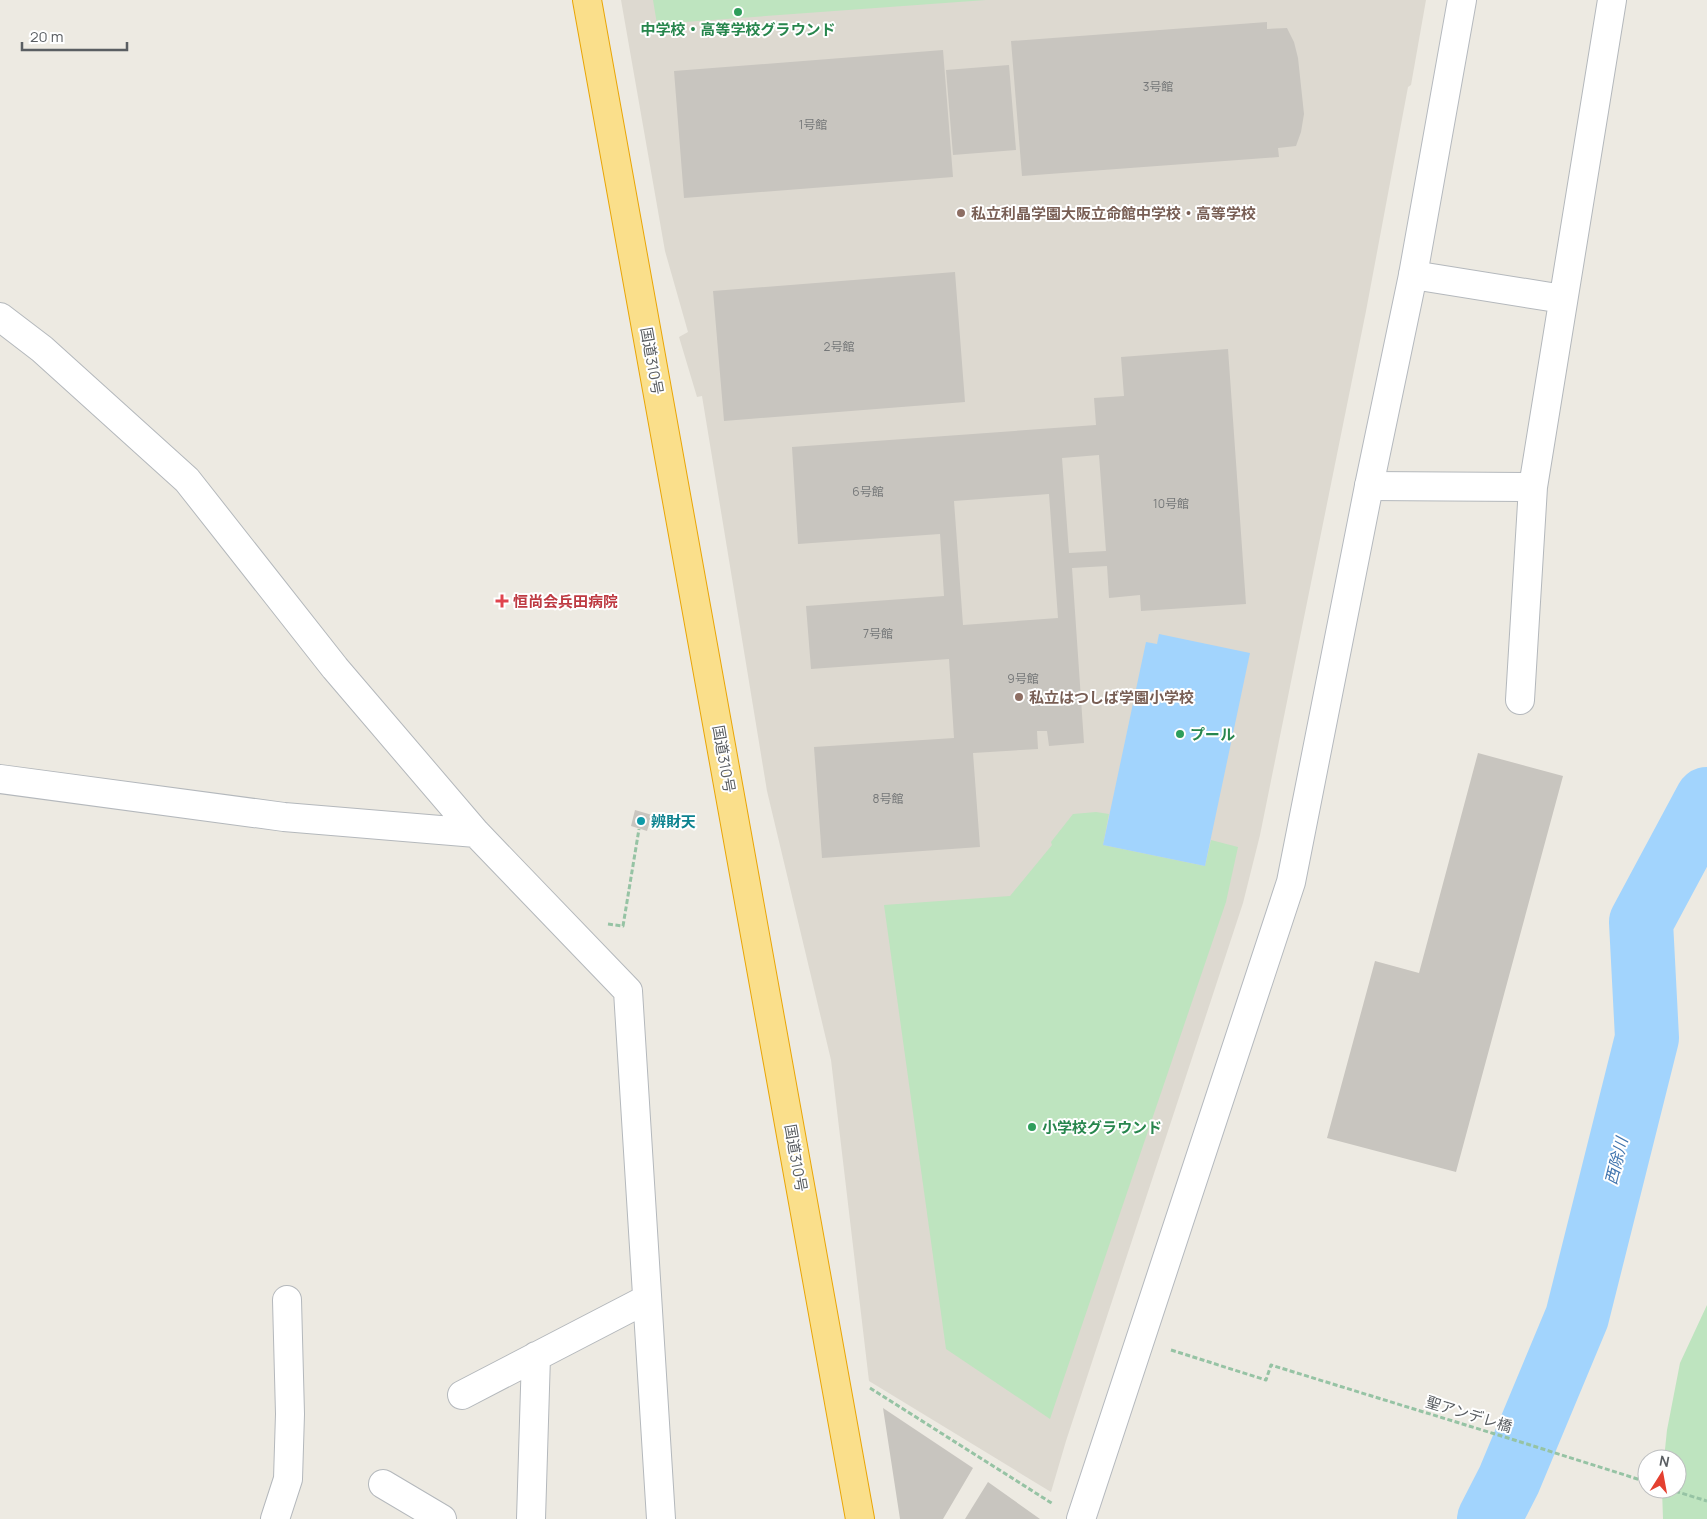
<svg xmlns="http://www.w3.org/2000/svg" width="1707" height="1519" viewBox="0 0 1707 1519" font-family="Manrope,'Noto Sans JP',sans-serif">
<rect width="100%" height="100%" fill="#edeae2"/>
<path fill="#ddd9d0" d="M621 0H1426L1411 85 1408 87 1366 311 1260 835 1243 903 1066 1441 1051 1492 869 1381 831 1060 767 791 702 396 697 397 679 337 688 332 665 251Z"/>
<path fill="#bee4bf" d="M653 0H986L657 24Z
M1096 812 1109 814 1103 845 1205 866 1211 840 1238 847 1226 902 1050 1419 946 1349 884 905 1010 896 1052 845 1051 842 1073 814Z
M1707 1305V1519H1663L1662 1489H1677V1459H1664L1667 1430 1680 1363Z"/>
<path fill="#a2d4fd" d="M1159 634 1250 653 1205 866 1103 845 1146 642 1157 644Z"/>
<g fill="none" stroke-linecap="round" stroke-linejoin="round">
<path stroke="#a2d4fd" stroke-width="64" d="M1489 1519 1509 1480 1577 1317 1647 1038 1641 922 1707 799"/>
</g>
<path fill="#c8c5bf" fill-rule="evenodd" d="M1267 22V29L1287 28 1294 42 1298 58 1304 114 1301 132 1296 146 1278 148 1279 157 1022 176 1011 41Z
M943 50 953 177 684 198 674 71Z
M1009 65 1016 150 953 155 946 70Z
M955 272 965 402 724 421 713 291Z
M1228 349 1246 604 1141 611 1140 595 1109 598 1107 566 1072 568 1084 743 1049 746 1047 731H1037L1038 749 973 753 980 847 822 858 814 747 954 738 949 659 811 669 806 606 944 596 940 534 798 544 792 447 1096 425 1094 398 1124 396 1121 357ZM1099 455 1106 551 1069 553 1062 458ZM1049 494 1058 618 963 625 954 501Z
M1478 753 1563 776 1456 1172 1327 1138 1375 961 1419 973Z
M635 810 652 815 647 831 631 826Z
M883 1408 973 1468 943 1519H900Z
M988 1482 1040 1519H965Z"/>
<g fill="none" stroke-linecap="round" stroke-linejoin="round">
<g stroke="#b4b8bc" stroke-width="30">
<path id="street" d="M1413 275 1563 299
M0 317 42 349 187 480 335 668 476 833 628 991 661 1519
M1369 486 1533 487 1612 0
M1520 700 1533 487
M0 779 284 817 476 833
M462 1395 647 1299
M383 1484 442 1519
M275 1519 288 1479 290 1414 287 1300
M531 1519 536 1356"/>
</g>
<g stroke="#b5b9be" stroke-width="30">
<path id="secondary" d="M1081 1519 1291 882 1369 486 1413 275 1462 0"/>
</g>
<g stroke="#e9a506" stroke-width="30">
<path id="highway" d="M587 0 860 1519"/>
</g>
<path stroke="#96c3a4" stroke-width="3" stroke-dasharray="5 2.5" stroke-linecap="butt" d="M608 924 623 926 639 829
M1171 1350 1266 1380 1271 1365 1508 1438 1647 1482
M870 1388 1053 1504
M1668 1489 1707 1501"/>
<use href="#street" stroke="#fff" stroke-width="28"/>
<use href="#secondary" stroke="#fff" stroke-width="28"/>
<use href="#highway" stroke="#fadf8b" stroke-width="28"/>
</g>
<g fill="#2e9e5b" stroke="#fff" stroke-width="2">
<circle cx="738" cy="12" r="5"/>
<circle cx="1180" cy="734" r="5"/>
<circle cx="1032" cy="1127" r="5"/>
</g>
<g fill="#8d6e63" stroke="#fff" stroke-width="2">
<circle cx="961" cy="213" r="5"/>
<circle cx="1019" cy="697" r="5"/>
</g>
<path fill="#e0444e" stroke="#fff" stroke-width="2" d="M499.5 593.5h5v5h5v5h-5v5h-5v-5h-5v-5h5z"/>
<circle fill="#0f9aa8" stroke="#fff" stroke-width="2" cx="641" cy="821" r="5"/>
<g text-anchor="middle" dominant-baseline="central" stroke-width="4" stroke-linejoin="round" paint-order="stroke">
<g font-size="12" fill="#767879">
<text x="1158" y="86">3号館</text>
<text x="813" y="124">1号館</text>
<text x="839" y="346">2号館</text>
<text x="868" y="491">6号館</text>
<text x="1171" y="503">10号館</text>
<text x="878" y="633">7号館</text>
<text x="1023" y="678">9号館</text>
<text x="888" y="798">8号館</text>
</g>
<g font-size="15" font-weight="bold" fill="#27864d" stroke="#fff" text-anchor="start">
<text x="738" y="29" text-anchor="middle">中学校・高等学校グラウンド</text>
<text x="1190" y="734">プール</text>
<text x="1042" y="1127">小学校グラウンド</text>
</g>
<g font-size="15" font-weight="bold" fill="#785e54" stroke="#fff" text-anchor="start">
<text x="971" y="213">私立利晶学園大阪立命館中学校・高等学校</text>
<text x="1029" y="697">私立はつしば学園小学校</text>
</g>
<g font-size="15" fill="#5a5e62" stroke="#fff">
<text transform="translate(652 361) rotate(80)">国道310号</text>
<text transform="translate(724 759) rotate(80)">国道310号</text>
<text transform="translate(796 1158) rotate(80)">国道310号</text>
<text transform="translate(1469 1414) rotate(17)">聖アンデレ橋</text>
</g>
<g font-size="15" font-weight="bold" fill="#be3a42" stroke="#fff" text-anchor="start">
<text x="513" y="601">恒尚会兵田病院</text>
</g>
<g font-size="15" font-weight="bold" fill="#0d838f" stroke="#fff" text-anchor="start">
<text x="651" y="821">辨財天</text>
</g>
<g font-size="16" font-style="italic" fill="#4074ae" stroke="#fff">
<text transform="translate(1616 1161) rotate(-76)">西除川</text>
</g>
</g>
<g transform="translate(1662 1474) rotate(11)"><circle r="24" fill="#ffffff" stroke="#bdbfc0"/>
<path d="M0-4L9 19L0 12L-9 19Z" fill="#e44030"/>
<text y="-8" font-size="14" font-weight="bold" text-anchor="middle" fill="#5a5e62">N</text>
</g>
<path d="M22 42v8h105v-8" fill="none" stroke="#5a5e62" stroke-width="2.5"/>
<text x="30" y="42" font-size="15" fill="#5a5e62" stroke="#ffffff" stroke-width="4" paint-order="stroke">20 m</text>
</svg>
